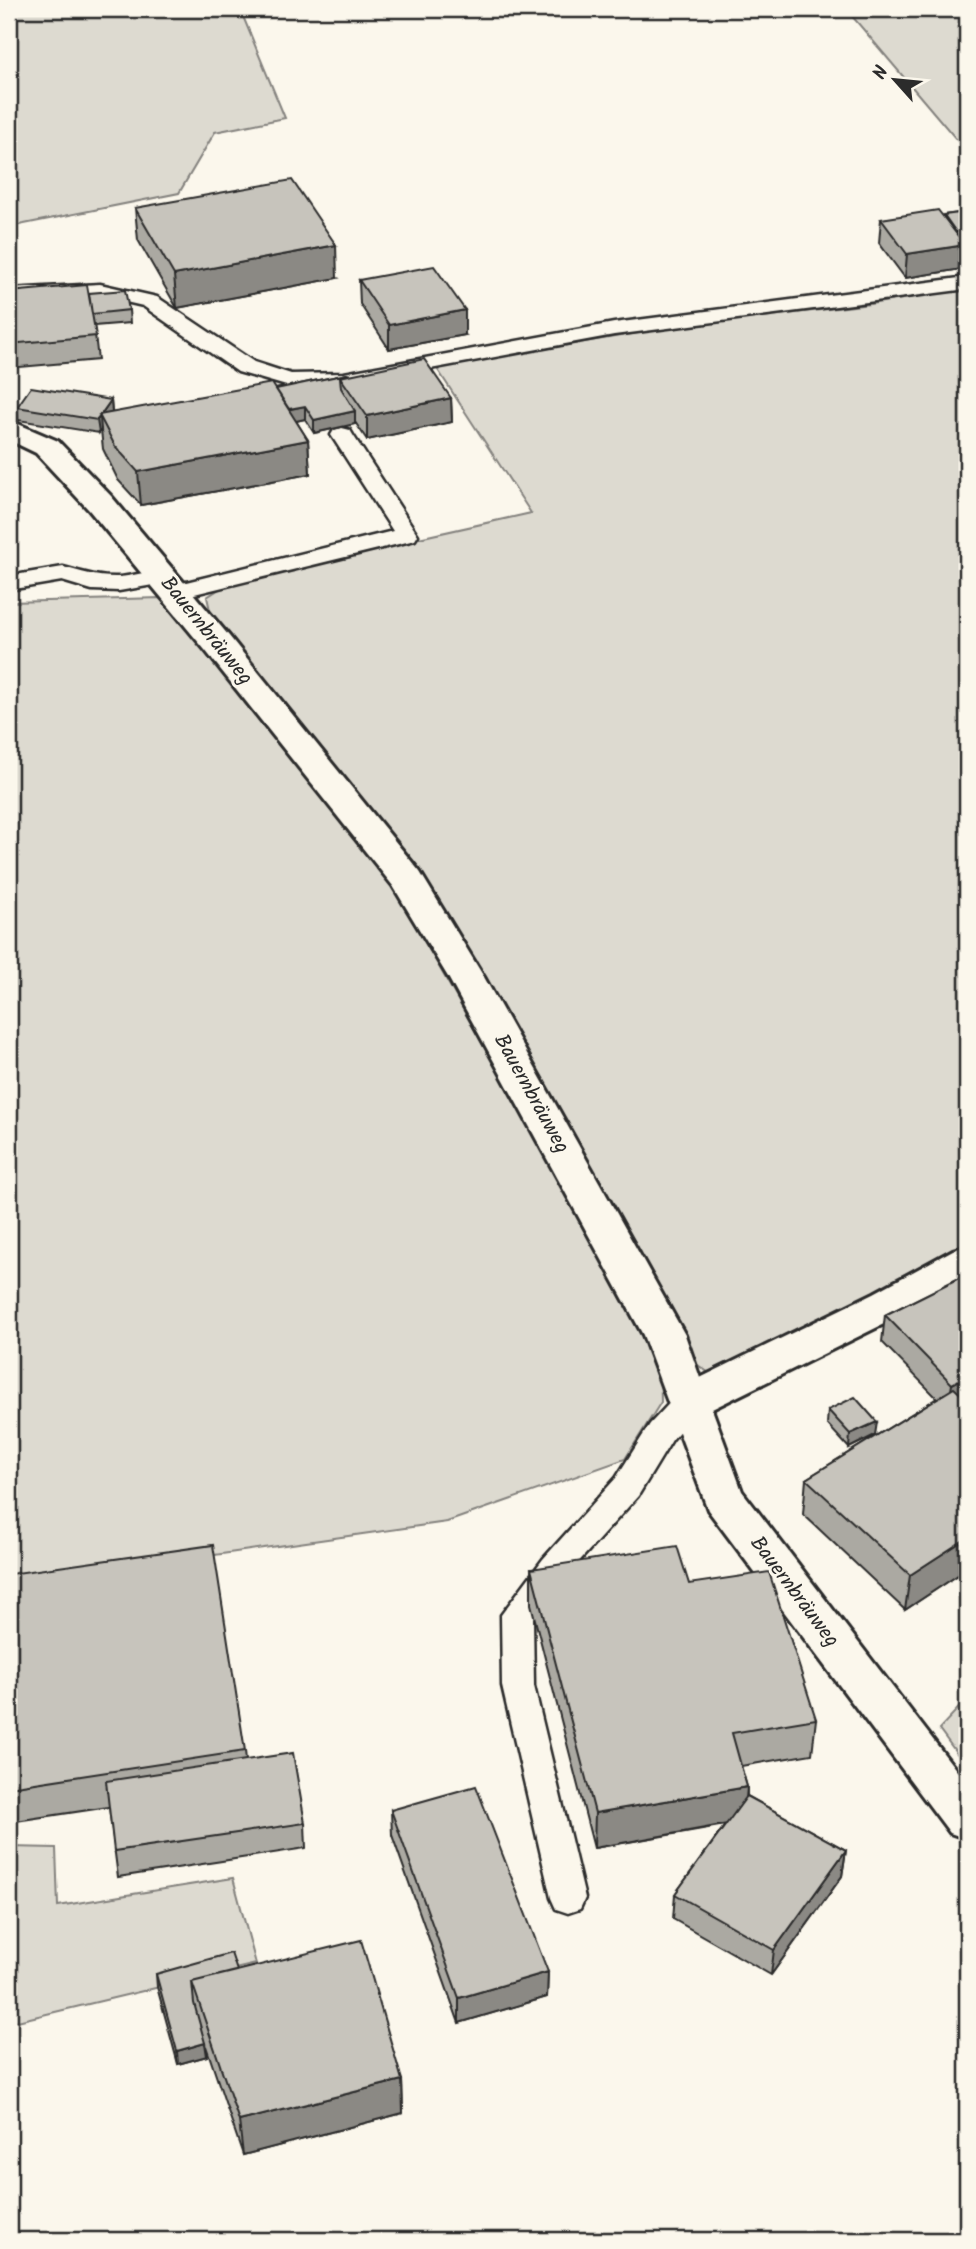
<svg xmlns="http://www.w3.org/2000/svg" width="976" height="2249" viewBox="0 0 976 2249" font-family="Kalam,sans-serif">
<rect width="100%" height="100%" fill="#fbf7ec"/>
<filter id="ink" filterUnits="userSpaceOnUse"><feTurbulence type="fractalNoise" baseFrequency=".0143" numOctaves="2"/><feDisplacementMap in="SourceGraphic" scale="14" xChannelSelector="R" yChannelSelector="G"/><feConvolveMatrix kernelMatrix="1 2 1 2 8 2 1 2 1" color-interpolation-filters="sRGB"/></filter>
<g filter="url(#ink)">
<path fill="#dddad0" stroke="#84827e" stroke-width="2" d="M13 9H240L285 118 215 132 179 193 9 227V20Z
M846 9H967V152Z
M967 289V1248L712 1375 695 1363 441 912 212 619 207 597 235 579 531 513 436 367 662 329 870 304Z
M161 598 388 876 660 1359 661 1402 625 1459 447 1522 9 1584V602Z
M967 1699V1767L939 1729Z
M9 1847 56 1848 58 1906 233 1878 256 1964 9 2023Z"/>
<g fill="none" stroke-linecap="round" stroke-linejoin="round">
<g stroke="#2b2b2b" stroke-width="5">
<path id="service" d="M967 277V289L614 335 344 385 290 387 238 372 143 306 100 296 9 301V289L100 284 157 297 254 362 291 374 344 373 614 323Z
M342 428 350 430 353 435 418 535 415 540 174 599 166 597 162 592 166 587 393 531 331 435 334 430Z
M63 567C82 572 99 578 119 577 136 576 153 568 170 572L174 577 170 582 119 591 92 590 62 581 9 590V576Z
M689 1391 700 1394 704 1402 672 1440 638 1496 565 1577 533 1618 534 1686 585 1898 580 1909 568 1913 556 1909 551 1898 502 1686 501 1615 543 1559 616 1478 650 1424 678 1394Z"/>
</g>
<g stroke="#2b2b2b" stroke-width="6">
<path id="minor" d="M9 420 58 441 111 496 229 636 420 872 484 977 685 1335 700 1378 874 1293 953 1250 967 1246V1278L902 1315 712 1409 742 1491 967 1784V1839L950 1833 708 1510 643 1335 448 977 393 886 205 650 89 510 36 453 9 440Z"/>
</g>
<use href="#service" fill="#fbf7ec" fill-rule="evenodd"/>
<use href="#minor" fill="#fbf7ec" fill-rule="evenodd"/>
</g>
<path fill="#aba9a2" stroke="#2b2b2b" stroke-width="2" d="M135 208 337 278 177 308 138 240Z
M967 212V243H963L965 245 962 269 905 278 879 243 881 219 944 217V215Z
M359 280 465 335 389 349 360 304Z
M9 292 89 293 129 310 130 323 94 326 98 360 9 368Z
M347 374 451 398 452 422 367 440 355 422V424L314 433 305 419 296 421 308 440 310 474 141 505 118 480 103 449 101 430 99 433 18 420 17 407 111 400 112 413 276 389Z
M967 1274V1569L905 1610 803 1514 806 1479 937 1398 882 1342 885 1315Z
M828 1410 875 1435 849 1448 827 1424Z
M531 1569 689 1584 816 1719 812 1754 741 1766 747 1787V1796L846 1850 842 1876 771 1975 673 1919 675 1894 725 1825 594 1848 531 1604Z
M9 1574 245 1751 246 1760 305 1823 306 1848 118 1877 109 1807 9 1822Z
M391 1810 548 1972 547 1997 459 2023 392 1835Z
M237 1971 402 2080 403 2113 243 2155 206 2046 207 2056 178 2064 157 1987 156 1974Z"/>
<path fill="#8b8984" stroke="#2b2b2b" stroke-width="2" d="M967 230V243L955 244 956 232Z
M336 245 337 278 177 308 174 275Z
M965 245 962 269 905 278 907 254Z
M465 310V335L389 349V325Z
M451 398 452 422 367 440V416Z
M111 400 112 413 100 416Z
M305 406V419L278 425 277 412Z
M355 411V424L314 433V420Z
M100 417 101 430 99 433 97 420Z
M308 440 310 474 141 505 138 472Z
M967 1376V1400L948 1410 952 1384Z
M877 1422 875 1435 849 1448 850 1434Z
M967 1538V1569L905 1610 910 1575Z
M747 1787 744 1821 594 1848 595 1813Z
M846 1850 842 1876 771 1975 774 1950Z
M548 1972 547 1997 459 2023V1998Z
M205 2043 207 2056 178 2064 177 2051Z
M402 2080 403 2113 243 2155 239 2121Z"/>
<path fill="#c7c4bc" stroke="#2b2b2b" stroke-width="2" d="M292 180 336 245 174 275 135 208Z
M938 210 965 245 907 254 881 219Z
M967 212V230L956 232 944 215Z
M434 266 465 310 389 325 359 280Z
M87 285 96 336 9 344V292Z
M125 290 129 310 92 314 89 293Z
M424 359 451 398 367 416 340 377Z
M347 374 340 377 341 388 355 411 314 420 305 406 289 409 276 389Z
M272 383 308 440 138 472 115 446 99 415Z
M31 387 111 400 97 420 17 407Z
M967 1274V1376L952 1384 885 1315Z
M954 1388 967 1400V1538L910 1575 806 1479Z
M855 1397 877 1422 850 1434 828 1410Z
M213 1545 245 1751 9 1787V1574Z
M677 1546 689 1584 769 1572 816 1719 732 1733 747 1787 595 1813 531 1569Z
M293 1753 305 1823 114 1851 106 1781Z
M476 1786 548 1972 459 1998 391 1810Z
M747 1796 846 1850 774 1950 675 1894Z
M361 1940 402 2080 239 2121 192 1982Z
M231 1953 237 1971 192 1982 194 2003 205 2043 177 2051 156 1974Z"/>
</g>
<g text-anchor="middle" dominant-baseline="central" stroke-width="6" stroke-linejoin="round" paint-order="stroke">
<g font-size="21" fill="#2b2b2b" stroke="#fbf7ec">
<text transform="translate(206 631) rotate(51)">Bauernbräuweg</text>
<text transform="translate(531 1094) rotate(61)">Bauernbräuweg</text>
<text transform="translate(794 1592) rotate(53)">Bauernbräuweg</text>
</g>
</g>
<rect width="976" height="2249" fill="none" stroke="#fbf7ec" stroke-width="35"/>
<rect x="18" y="18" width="941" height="2214" fill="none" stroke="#2b2b2b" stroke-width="2.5" filter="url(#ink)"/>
<g transform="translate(895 80) rotate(297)" stroke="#fbf7ec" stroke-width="5" paint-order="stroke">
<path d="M0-5L12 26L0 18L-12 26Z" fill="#2b2b2b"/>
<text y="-10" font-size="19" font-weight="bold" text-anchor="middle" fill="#2b2b2b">N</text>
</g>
</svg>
